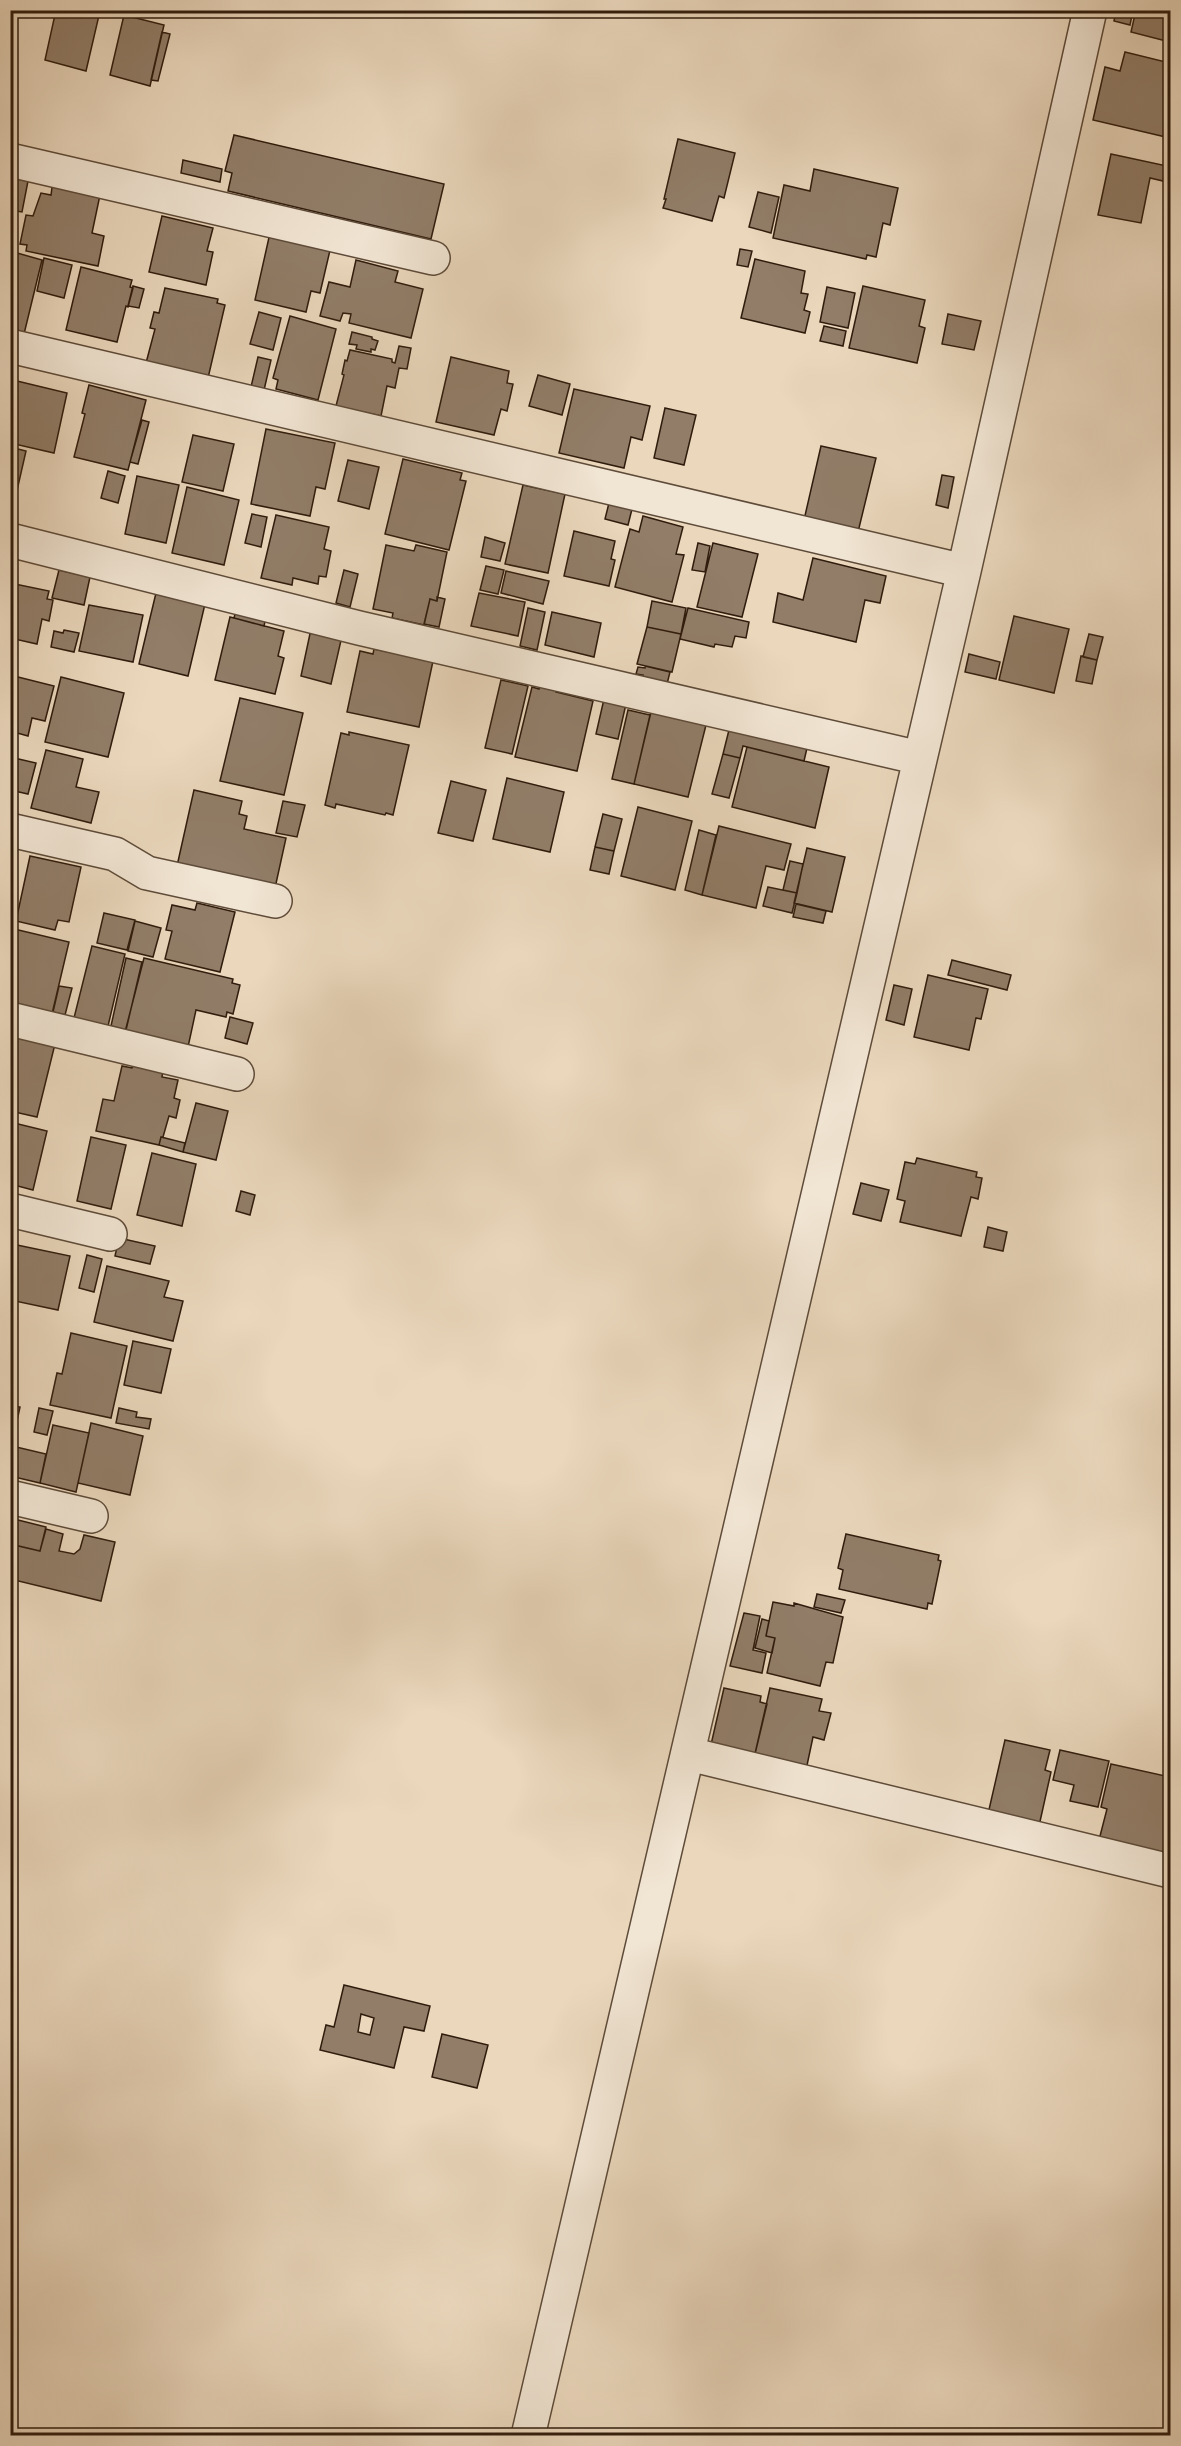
<svg xmlns="http://www.w3.org/2000/svg" width="1181" height="2446" viewBox="0 0 1181 2446" font-family="'Libre Caslon Text',serif">
<rect width="100%" height="100%" fill="#ead7bc"/>
<filter id="stains"><feTurbulence type="fractalNoise" baseFrequency=".00333" numOctaves="4"/><feColorMatrix values="0 0 0 0 .2 0 0 0 0 .09 0 0 0 0 .02 0 0 0 .5 -.17"/></filter>
<radialGradient id="worn" r=".72"><stop offset=".6" stop-color="#630" stop-opacity="0"/><stop offset="1" stop-color="#630" stop-opacity=".3"/></radialGradient>
<path fill="#917d68" stroke="#301c0d" stroke-width="1.5" fill-rule="evenodd" d="M56 10 100 11 86 71 45 60Z
M1116 10H1133L1130 25 1114 21Z
M1136 10H1170V42L1131 32Z
M124 15 164 25 150 86 110 75Z
M162 32 170 34 158 81 151 80Z
M1125 52 1170 63V138L1093 120 1105 67 1120 71Z
M234 135 444 184 431 239 228 191 232 173 225 171Z
M678 139 735 153 724 198 719 196 712 221 663 208 666 199H664Z
M1111 154 1167 166 1163 181 1150 178 1141 223 1098 215Z
M183 160 222 169 220 182 181 173Z
M814 169 898 188 890 225 883 223 876 257 867 255 866 259 773 238 784 185 810 191Z
M10 177 28 181 22 212 10 210Z
M53 180 100 195 92 233 104 236 98 266 26 251 27 245 20 244 26 215 33 216 41 193 51 195Z
M758 192 779 197 771 233 749 227Z
M162 216 213 228 207 251 213 252 206 285 149 272Z
M270 233 331 246 320 293 311 291 306 312 255 300Z
M740 249 752 251 748 267 737 265Z
M10 251 42 260 24 334 10 330Z
M44 258 72 265 64 298 37 291Z
M755 259 805 271 801 293 808 294 804 310 810 312 805 333 741 318Z
M356 260 398 271 395 282 423 289 411 338 349 323 351 314 343 313 340 321 320 316 329 282 350 287Z
M81 267 132 280 130 287 133 288 128 307 126 306 117 342 66 330Z
M133 286 144 289 139 308 128 306Z
M863 286 925 300 919 326 925 328 917 363 849 348Z
M827 287 855 293 848 328 820 322Z
M165 288 218 299 217 303 225 305 208 378 146 363 155 329 150 328 154 312 159 313Z
M259 312 281 318 273 350 250 344Z
M948 314 981 321 974 350 942 344Z
M290 316 336 329 318 400 276 389 278 380 273 378Z
M824 326 846 331 843 346 820 341Z
M352 332 372 337V339L378 341 375 350 371 349V352L356 349 357 345 349 344Z
M399 346 411 348 407 369 399 368 395 388 387 386 381 416 336 406 344 375 342 374 345 360 347 361 350 350 392 359V362L395 363Z
M258 357 271 360 264 390 251 387Z
M451 357 509 371 507 383 513 384 507 411 501 409 494 435 436 422Z
M538 375 570 384 562 415 529 406Z
M17 381 67 393 54 453 10 443V407Z
M89 385 146 400 128 470 74 457 85 414 82 413Z
M574 389 650 406 642 440 631 437 624 468 559 453Z
M665 408 696 415 684 465 654 458Z
M142 420 149 422 138 464 130 462Z
M266 429 335 443 325 489 316 487 310 516 251 504Z
M193 435 234 444 223 491 182 482Z
M821 446 876 458 858 532 804 520Z
M10 447 26 451 16 495 10 494Z
M403 459 462 473 460 480 466 481 449 550 385 534Z
M348 460 379 467 369 509 338 501Z
M108 471 125 476 118 503 101 498Z
M942 475 954 477 948 508 936 505Z
M137 476 179 485 166 543 125 534Z
M523 485 565 494 548 573 505 564Z
M187 487 239 500 224 565 172 553Z
M609 503 632 509 628 525 605 519Z
M252 514 267 517 261 547 245 543Z
M276 515 329 527 324 549 331 551 326 577 319 576 318 584 293 578 292 585 261 578Z
M643 516 683 527 676 554 684 555 672 602 615 587 630 529 639 532Z
M574 531 615 541 611 559 615 560 609 586 564 576Z
M485 537 505 543 500 561 481 557Z
M698 543 710 546 705 572 692 570Z
M713 543 758 554 742 617 697 607Z
M386 545 414 551 416 545 447 552 437 601 430 599 424 625 392 618 393 613 373 609Z
M813 558 886 576 880 603 865 600 856 642 773 622 778 593 803 600Z
M486 566 504 570 498 594 480 590Z
M59 570 90 577 84 605 52 598Z
M344 570 358 574 350 607 336 603Z
M506 571 549 581 543 604 501 593Z
M10 583 49 591 47 599 53 600 49 621 42 619 37 644 10 638Z
M156 593 205 604 188 676 139 664Z
M479 593 525 602 518 636 471 626Z
M437 597 445 599 439 627 424 624 430 599 437 601Z
M652 601 686 608 681 634 647 627Z
M89 605 143 615 133 662 79 651Z
M528 608 545 612 537 650 520 646Z
M688 608 749 622 746 638 735 636 732 647 715 644 714 647 680 639Z
M236 610 266 617 264 626 234 618Z
M552 612 601 623 594 657 545 645Z
M1014 616 1069 629 1054 693 999 680Z
M230 617 284 631 278 656 284 658 275 694 215 680Z
M647 627 681 634 672 672 637 664Z
M311 629 342 636 331 684 301 676Z
M64 630 79 633 74 652 51 647 54 631 63 633Z
M1089 634 1103 637 1097 660 1083 657Z
M374 649 433 661 419 727 347 712 360 651 373 654Z
M969 654 1000 662 996 679 965 672Z
M1081 656 1097 660 1092 684 1076 681Z
M645 666 670 672 667 684 642 678 643 675 636 674 638 667 645 668Z
M10 675 54 686 45 721 32 718 28 736 10 731Z
M61 677 124 693 108 757 45 742Z
M501 680 528 686 512 754 485 748Z
M540 683 557 688 556 692 593 701 577 771 515 757 532 687 539 689Z
M240 698 303 713 284 795 220 781Z
M604 699 626 704 618 739 596 734Z
M628 710 650 715 634 784 612 779Z
M651 712 706 725 688 797 634 784Z
M729 730 807 748 804 761 743 746 740 758 723 754Z
M349 732 409 745 393 815 386 813 385 815 336 804 335 808 325 805 341 733 349 735Z
M747 747 829 767 815 828 732 807Z
M46 750 83 759 76 787 99 792 91 823 31 808Z
M723 754 740 758 729 798 712 794Z
M10 757 36 763 28 794 10 790Z
M507 778 564 792 550 852 493 839Z
M451 781 486 790 473 841 438 833Z
M194 790 242 801 239 814 247 816 244 829 286 838 275 888 177 866Z
M283 801 305 805 297 837 276 833Z
M638 807 692 821 675 890 621 876Z
M603 814 622 819 614 851 595 847Z
M719 826 791 844 784 870 766 866 756 908 702 895Z
M699 830 716 835 702 895 685 890Z
M595 847 614 851 609 874 590 870Z
M807 848 845 857 832 912 794 903Z
M30 856 81 867 69 922 58 920 55 930 16 921Z
M790 861 803 864 797 893 783 890Z
M10 883 14 884 10 902Z
M768 887 797 893 792 913 763 906Z
M197 903 235 912 220 972 165 959 172 931 166 930 172 905 195 910Z
M796 904 826 911 823 923 793 917Z
M104 913 135 920 127 950 97 943Z
M135 921 161 928 153 957 128 951Z
M10 928 69 942 52 1014 10 1004Z
M92 946 125 954 108 1026 74 1018Z
M126 958 142 962 126 1030 111 1026Z
M144 958 233 979 232 983 240 985 233 1014 227 1012 226 1017 196 1010 188 1047 125 1032Z
M952 960 1011 975 1007 990 948 975Z
M928 975 988 989 981 1019 976 1018 969 1050 914 1037Z
M894 985 912 989 904 1025 886 1020Z
M59 986 72 988 65 1015 53 1012Z
M230 1017 253 1023 247 1044 225 1038Z
M10 1033 55 1044 37 1117 10 1111Z
M134 1063 163 1070 162 1077 178 1080 174 1098 180 1100 176 1118 169 1116 163 1137H161L159 1145 96 1131 103 1099 114 1101 122 1066 132 1068Z
M196 1103 228 1111 216 1160 183 1152Z
M10 1122 47 1131 33 1190 10 1184Z
M91 1137 126 1145 111 1209 77 1201Z
M161 1137 185 1143 183 1152 159 1145Z
M152 1153 196 1164 182 1226 137 1215Z
M917 1158 977 1172 976 1177 982 1178 978 1199 971 1197 961 1236 900 1222 905 1201 897 1199 905 1162 915 1164Z
M861 1183 889 1190 881 1221 853 1214Z
M241 1191 255 1195 250 1215 236 1211Z
M988 1227 1007 1232 1003 1251 984 1247Z
M10 1230 17 1232 12 1257H10Z
M119 1238 155 1246 150 1264 115 1256Z
M17 1245 70 1256 58 1310 10 1300V1260H13Z
M87 1255 102 1259 94 1292 79 1288Z
M107 1266 169 1281 164 1297 183 1301 173 1341 94 1322Z
M71 1333 127 1346 111 1418 50 1405 57 1373 62 1374Z
M133 1341 171 1349 161 1393 124 1385Z
M10 1405 20 1407 13 1439 10 1438Z
M39 1408 53 1411 47 1435 34 1432Z
M119 1408 137 1412 136 1417 151 1419 149 1429 116 1423Z
M91 1423 143 1436 130 1495 78 1483Z
M53 1425 89 1433 76 1492 40 1483Z
M12 1446 46 1454 40 1483 10 1476Z
M10 1518 46 1527 40 1551 10 1544Z
M46 1529 63 1534 59 1551 74 1554 80 1549 84 1535 115 1542 101 1601 10 1579V1544L40 1551Z
M846 1534 939 1555 938 1560 941 1561 932 1604 928 1603 927 1609 839 1589 843 1570 838 1568Z
M817 1594 845 1600 841 1613 814 1607Z
M773 1602 794 1606V1603L843 1617 833 1663 826 1662 820 1686 767 1673 775 1638 766 1636Z
M744 1613 760 1616 753 1650 766 1653 762 1673 730 1666Z
M762 1619 769 1621 766 1636 775 1638 772 1653 755 1648Z
M724 1688 761 1696 760 1702 767 1704 754 1758 710 1749Z
M770 1688 822 1699 819 1711 831 1713 824 1740 813 1737 806 1770 754 1758Z
M1005 1740 1050 1750 1045 1770 1051 1772 1039 1826 988 1814Z
M1060 1750 1109 1761 1098 1807 1070 1801 1074 1785 1053 1780Z
M1111 1764 1170 1777V1824L1164 1854 1099 1840 1107 1809 1101 1807Z
M344 1985 430 2006 424 2031 404 2027 394 2068 320 2050 326 2025 334 2027ZM361 2014 374 2018 370 2035 358 2032Z
M442 2034 488 2045 477 2088 432 2077Z"/>
<g fill="none" stroke-linecap="round" stroke-linejoin="round">
<g stroke="#5e4b39" stroke-width="36">
<path id="minor" d="M10 160 433 258
M10 346 964 571
M10 540 359 628 920 758
M10 830 115 854 147 873 275 901
M10 1019 237 1074
M10 1210 110 1234
M10 1497 91 1516
M689 1754 1170 1871
M528 2436 964 571 1090 10"/>
</g>
<use href="#minor" stroke="#f1e5d3" stroke-width="33"/>
</g>
<rect width="1181" height="2446" fill="none" stroke="#ead7bc" stroke-width="36"/>
<rect x="12" y="12" width="1157" height="2422" fill="none" stroke="#301c0d" stroke-width="3"/>
<rect x="18" y="18" width="1145" height="2410" fill="none" stroke="#301c0d" stroke-width="1.5"/>
<rect width="100%" height="100%" filter="url(#stains)"/>
<rect width="100%" height="100%" fill="url(#worn)"/>
</svg>
